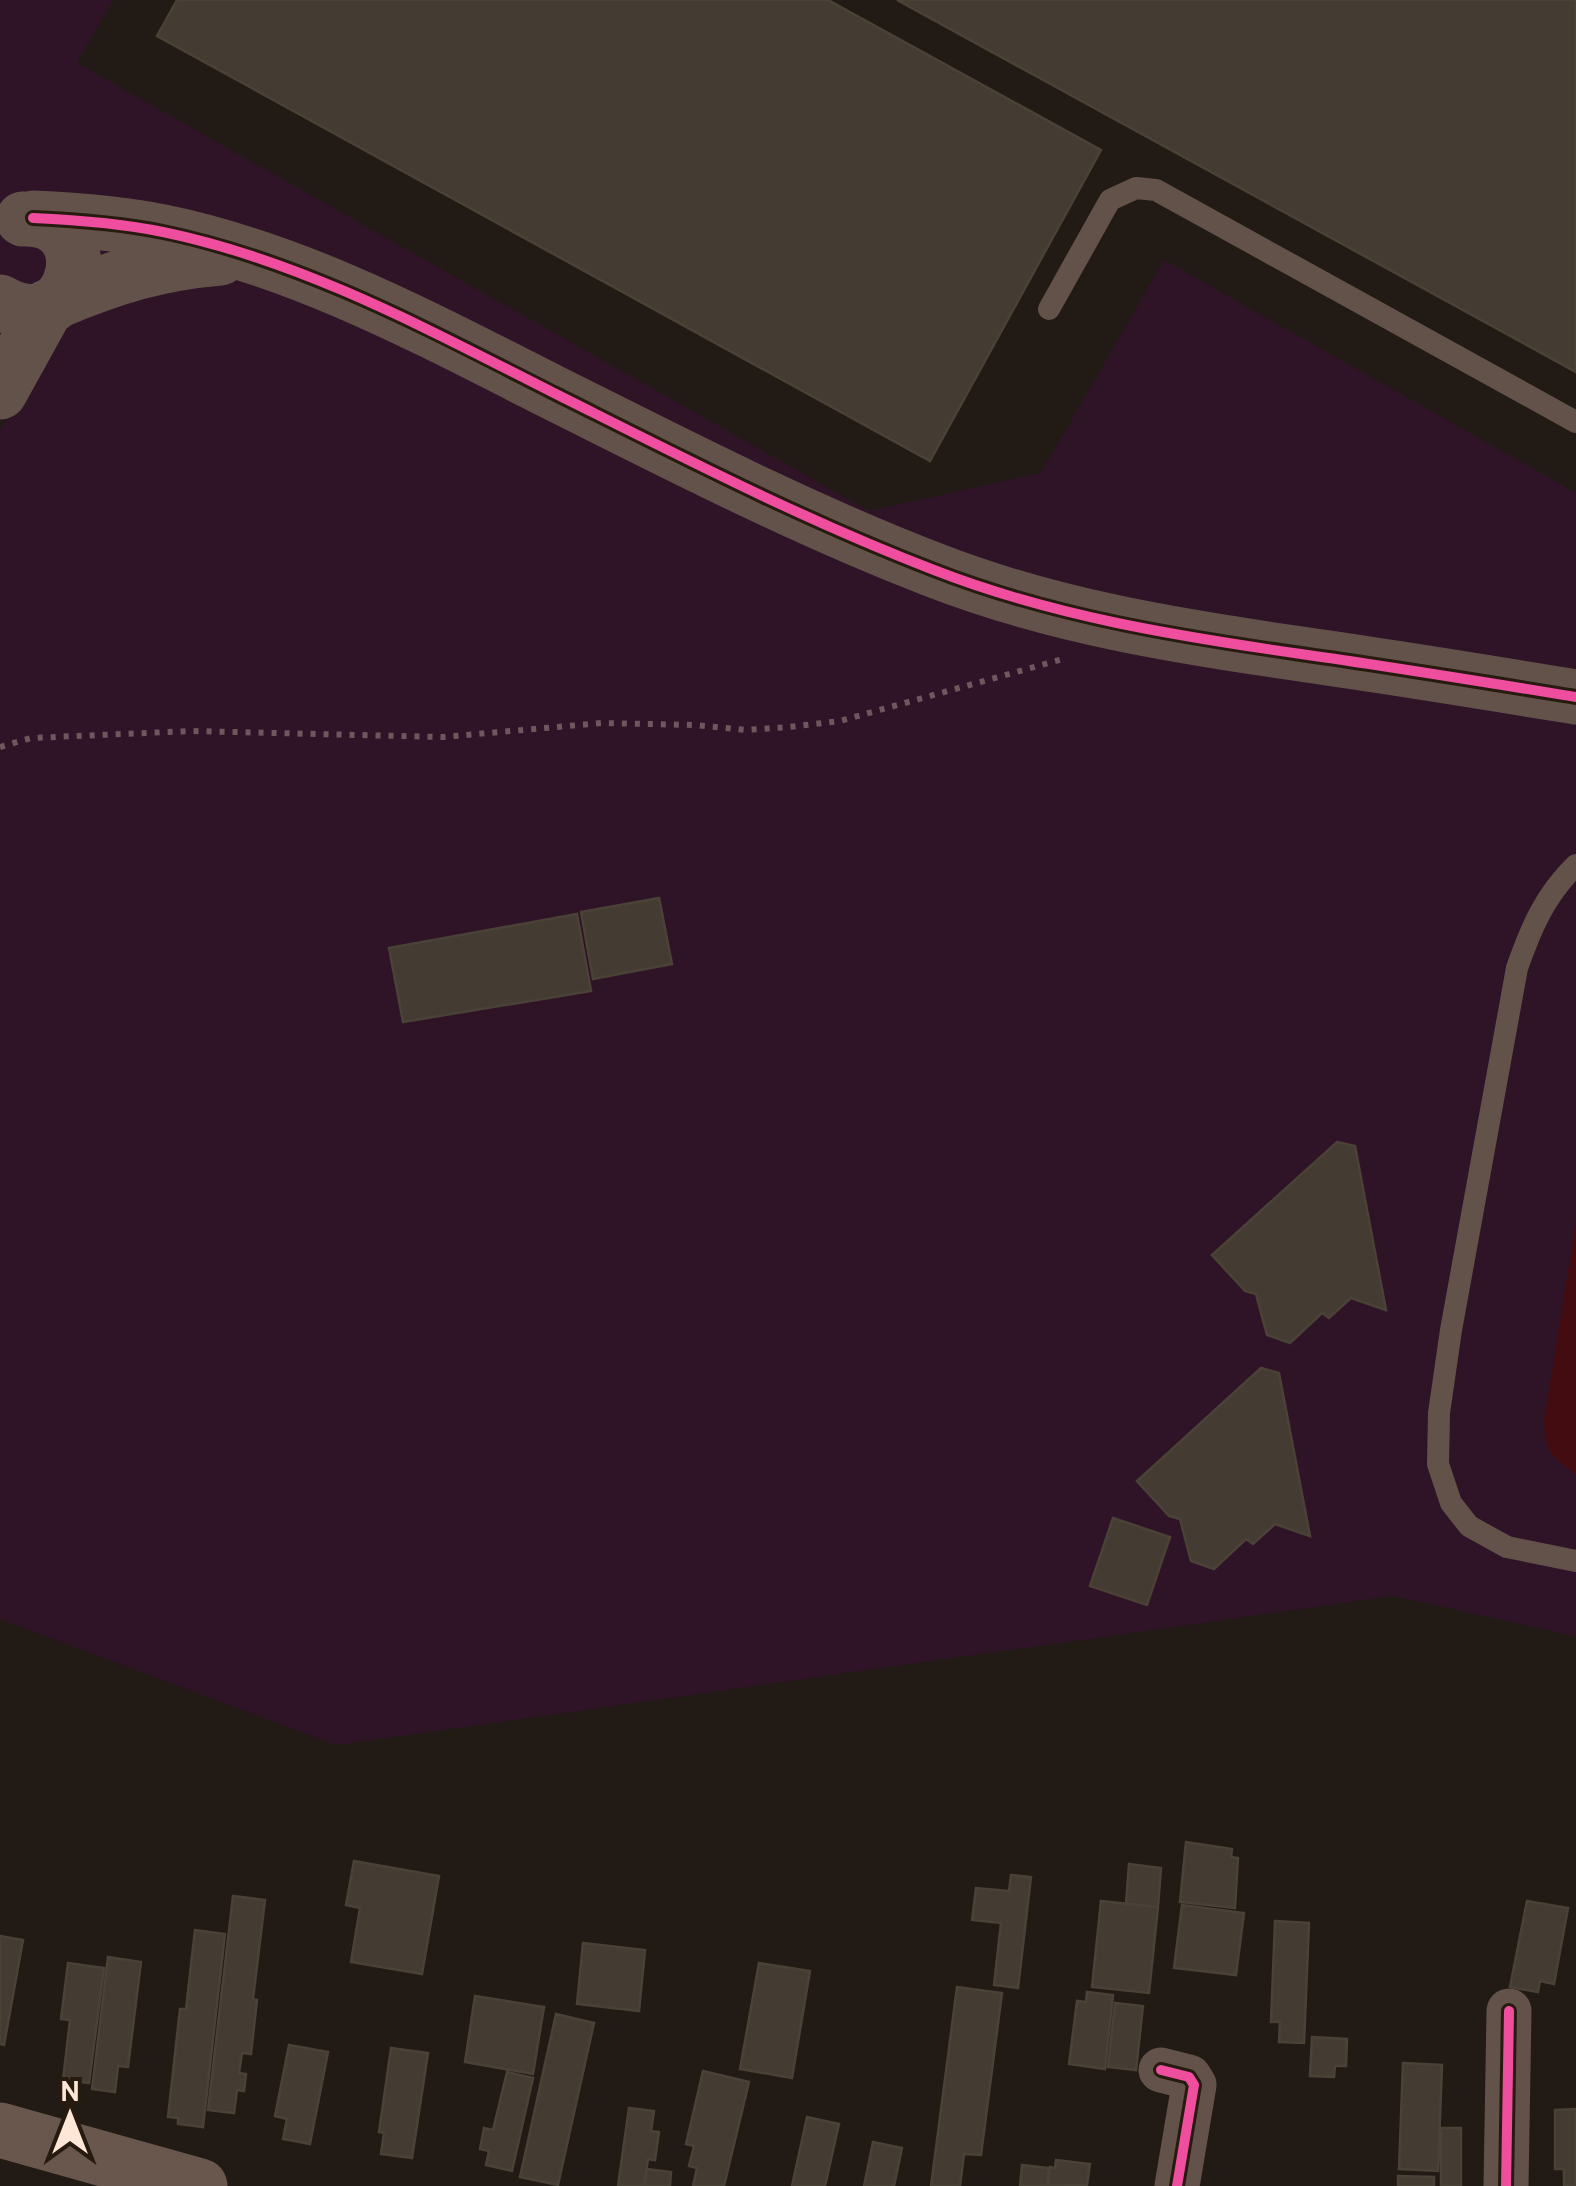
<svg xmlns="http://www.w3.org/2000/svg" width="1576" height="2186" viewBox="0 0 1576 2186" font-family="Overpass,sans-serif">
<rect width="100%" height="100%" fill="#221b15"/>
<path fill="#2f1427" d="M0 0H113L77 63 869 511 1041 473 1164 260 1576 493V1636L1393 1596 336 1745 0 1619V430L8 416 0 410Z"/>
<path fill="#430c10" d="M1576 1220V1475C1552 1456 1545 1453 1544 1421Z"/>
<path fill="#443b33" stroke="#4b4237" stroke-width="2.5" d="M177 0H828L1101 150 930 461 157 36Z
M897 0H1576V372Z
M659 898 672 964 593 979 581 912Z
M577 914 591 991 403 1022 389 948Z
M1337 1142 1355 1146 1386 1310 1351 1298 1329 1318 1322 1313 1290 1343 1267 1335 1256 1294 1245 1291 1212 1255Z
M1261 1368 1279 1373 1310 1536 1275 1524 1253 1544 1246 1539 1214 1569 1191 1561 1180 1519 1169 1516 1137 1481Z
M1113 1518 1170 1537 1147 1605 1090 1586Z
M1186 1842 1232 1849 1231 1857 1238 1858 1235 1908 1180 1902Z
M354 1861 439 1876 422 1974 351 1962 360 1908 346 1905Z
M1129 1864 1161 1868 1158 1907 1126 1904Z
M1011 1875 1031 1877 1018 1988 994 1985 1001 1923 972 1920 976 1888 1009 1891Z
M233 1896 265 1900 253 1999 257 2000 251 2054 242 2053 239 2073 246 2074 244 2091 237 2090 234 2113 208 2110Z
M1101 1901 1158 1907 1149 1993 1092 1987Z
M1527 1901 1568 1908 1554 1984 1540 1981 1538 1992 1510 1987Z
M1182 1905 1244 1913 1236 1975 1174 1968Z
M1275 1921 1309 1923 1304 2043 1279 2042 1280 2022H1271Z
M195 1930 225 1934 203 2127 178 2124V2118L168 2117 180 2009H186Z
M0 1936 23 1940 4 2045 0 2044Z
M583 1943 645 1950 639 2011 577 2004Z
M108 1957 141 1962 128 2067 118 2066 115 2092 92 2089Z
M68 1963 104 1968 89 2083 63 2080 70 2020 61 2019Z
M759 1963 810 1971 792 2078 740 2069Z
M957 1987 1002 1993 981 2155 964 2154 960 2186H931Z
M1087 1992 1113 1995 1105 2069 1069 2064 1077 2001 1086 2002Z
M475 1996 544 2007 533 2074 465 2062Z
M1115 2003 1143 2006 1136 2070 1108 2067Z
M556 2014 594 2023 558 2185 520 2177Z
M1312 2037 1347 2039 1346 2066H1335L1334 2077 1310 2076Z
M289 2045 328 2052 310 2144 283 2139 287 2119 275 2116Z
M391 2048 428 2053 412 2158 381 2154 384 2133 379 2132Z
M1403 2063 1442 2065 1438 2171 1399 2169Z
M703 2071 749 2082 724 2186H693L697 2168 689 2166 694 2146 686 2144Z
M507 2072 533 2078 512 2171 486 2165 489 2151 480 2149 484 2128 493 2130Z
M629 2108 654 2111 651 2131 659 2132 655 2160 648 2159 644 2186H618Z
M1576 2109V2186H1564V2169H1555V2110Z
M807 2117 839 2124 825 2186H792Z
M1441 2128H1461V2186H1441Z
M873 2142 902 2148 894 2186H864Z
M1056 2160 1090 2164 1087 2185 1048 2186 1050 2167 1055 2168Z
M1022 2165 1049 2168 1047 2186H1020Z
M647 2169 671 2172 670 2186H644Z
M1398 2176 1434 2177V2186H1398Z"/>
<g fill="none" stroke-linecap="round" stroke-linejoin="round">
<path stroke="#71565e" stroke-width="6" stroke-dasharray="5 8" stroke-linecap="butt" d="M0 747 31 738 191 731 443 737 602 723 694 725 746 730 789 727 840 721 1063 659"/>
<path stroke="#63524a" stroke-width="22" d="M1049 309 1110 200 1136 188 1156 190 1576 422
M1576 865C1545 895 1531 928 1517 968L1451 1330 1439 1413 1438 1464 1451 1503 1469 1526 1507 1547 1576 1561"/>
<path stroke="#63524a" stroke-width="45" d="M1161 2070 1189 2077 1194 2085 1177 2186
M1506 2186 1509 2011"/>
<path stroke="#63524a" stroke-width="55" d="M33 218C77 220 120 223 163 232 303 261 429 330 556 394 680 456 804 520 934 570 1052 616 1176 636 1301 654 1393 667 1484 682 1576 697
M57 301C113 277 160 263 220 258
M0 302C77 347 107 215 23 219
M0 392 47 307"/>
<path stroke="#69574d" stroke-width="55" d="M0 2130 200 2186"/>
<g stroke="#271b10" stroke-width="16">
<path id="cycleway" d="M33 218C77 220 120 223 163 232 303 261 429 330 556 394 680 456 804 520 934 570 1052 616 1176 636 1301 654 1393 667 1484 682 1576 697
M1161 2070 1189 2077 1194 2085 1177 2186
M1506 2186 1509 2011"/>
</g>
<use href="#cycleway" stroke="#ef4d9e" stroke-width="10"/>
</g>
<g transform="translate(70 2116)" stroke="#271b10" stroke-width="8" paint-order="stroke">
<path d="M0-8L18 38L0 25L-18 38Z" fill="#ffe7d7"/>
<text y="-15" font-size="28" font-weight="bold" text-anchor="middle" fill="#ffe7d7">N</text>
</g>
</svg>
